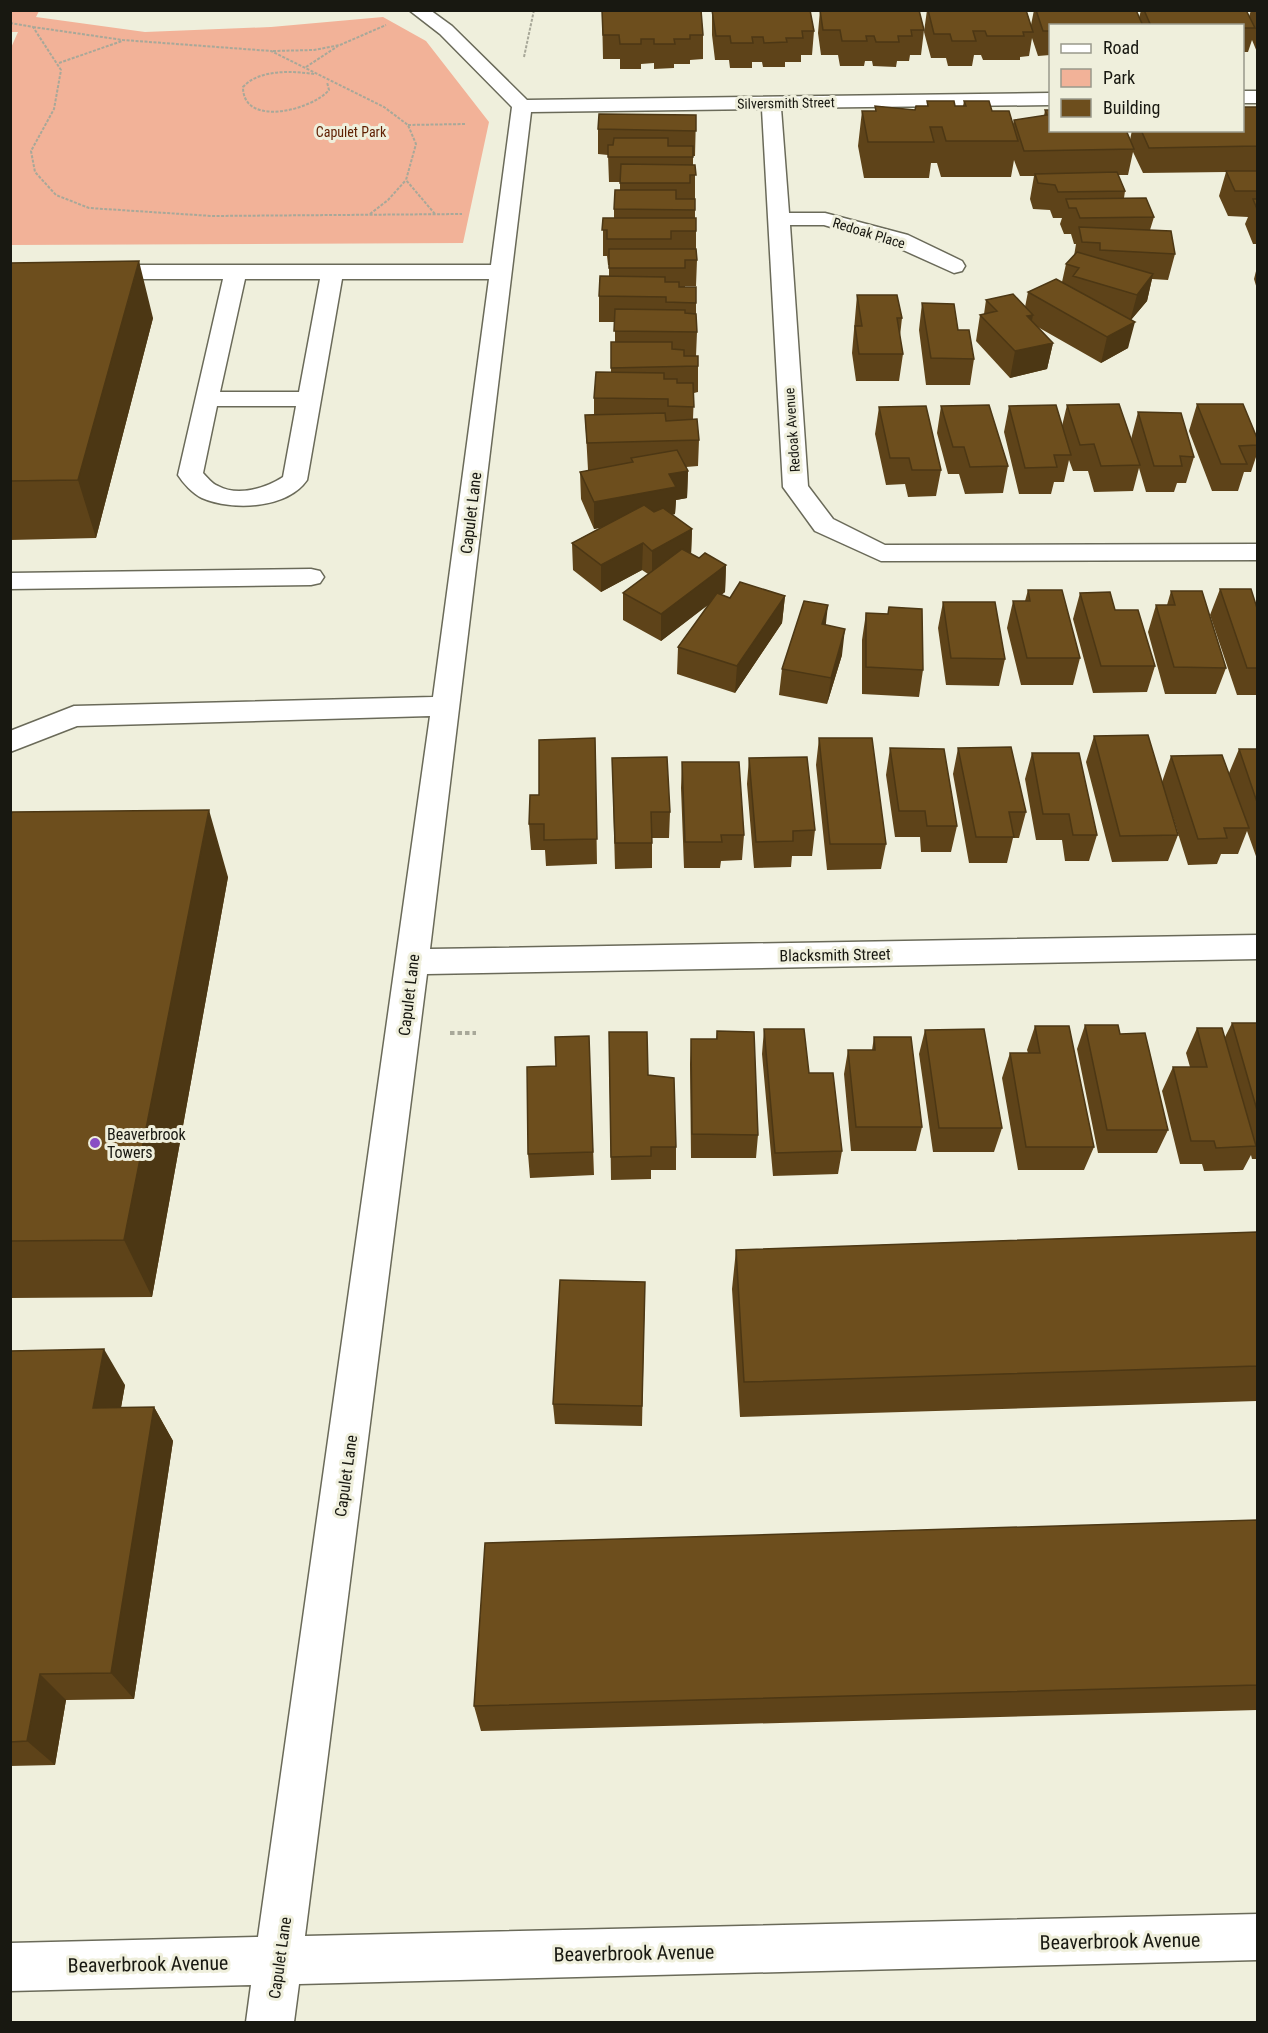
<svg xmlns="http://www.w3.org/2000/svg" width="1268" height="2033" viewBox="0 0 1268 2033" font-family="'Roboto Condensed',sans-serif">
<rect width="100%" height="100%" fill="#efefdc"/>
<path fill="#f2b298" d="M10 11H39L36 17 145 32 271 27 383 17 426 41 489 122 463 243 11 245 10 50 18 32H11Z"/>
<g fill="none" stroke-linecap="round" stroke-linejoin="round">
<g stroke="#6a6a59" stroke-width="3">
<path id="minor" d="M409 10H430L452 26 527 100 1050 93V105L781 108 789 213H825L908 235 962 261 965 266 962 271 954 273 892 245 824 225H790L808 486 833 519 885 545 1258 544V560L881 561 815 531 783 487 762 109 531 112 430 949 1258 935V959L427 974 305 1936 1258 1914V1960L299 1984 294 2022H246L251 1985 10 1991V1943L258 1937 430 716 77 726 10 752V731L74 706 433 697 489 279H342L307 480C287 509 232 511 202 498 193 494 183 483 178 475L223 279H10V265H491L512 107 440 34ZM245 279H320L299 392H220ZM217 406H296L283 477C266 488 238 497 218 486 212 484 207 477 203 473Z
M1242 91H1258V103H1242Z
M311 569 320 571 324 577 320 583 311 585 10 589V573Z"/>
</g>
<path stroke="#a8a899" stroke-width="2" stroke-dasharray="3 1.5" stroke-linecap="butt" d="M10 23 33 27 61 70 54 109 31 151 35 172 56 195 89 208 212 216 462 214
M33 27 123 40 271 51 384 107 408 125 416 144 406 180 435 214
M273 51 314 50 340 45 386 25
M524 57 534 10
M59 63 122 41
M306 67 338 46
M314 74C292 71 259 69 243 87 243 128 312 110 329 90L327 82
M408 125 465 124
M370 214 388 200 406 180"/>
<path stroke="#a8a899" stroke-width="4" stroke-dasharray="4.5 3" stroke-linecap="butt" d="M450 1033H476"/>
<use href="#minor" fill="#fff" fill-rule="evenodd"/>
</g>
<path fill="#5e4319" d="M593 10H701L703 35V59L690 60V64H674V68L654 69V63L641 64V69H620V59H603L602 12H593Z
M712 10 814 31 812 55H801V62H785V67H763L762 62H752V68H730L729 60H715L712 35Z
M820 10H919L924 30 921 55H910L909 61H897L896 67 873 66 872 61H865L864 66H840L838 55H821L818 33Z
M927 10H1026L1031 25 1034 10H1136L1139 18 1141 10H1246L1249 17 1251 10H1257V52L1252 40 1248 52H1242V26H1050V55L1038 56 1032 38 1029 56 1020 57V60H983L981 55H974L972 66H948L946 58H931L924 32Z
M927 101 955 106H963L964 101 992 111 1013 124 1014 120 1044 116 1045 110 1130 140 1132 130H1242L1257 108V244H1253L1245 224 1248 217 1228 216 1219 196 1226 172 1143 173 1133 152 1128 175H1118L1125 191 1124 198 1154 217 1150 230 1175 254 1168 280 1152 279 1147 301 1131 320 1128 348 1101 363 1036 326 1053 343 1047 369 1010 378 976 341 980 315 984 314 986 300 1025 307 1028 292 1062 282 1066 264 1074 256 1076 244H1074L1071 234H1064L1060 224 1062 218H1053L1050 210 1033 209 1030 199 1034 176H1020L1014 160 1011 177H941L937 163H931L929 178H864L858 146 862 111H875V106L915 110 927 106Z
M696 115 695 156H693V165H695V218L696 231V249L697 260 696 286H685V287H696V314L697 332 696 356 698 366V392L694 393 693 419 699 440 698 466 686 467 688 471 687 498 676 500 675 514 672 515 692 529 691 554 699 558 726 565 725 592 721 595 730 598 785 596 782 623 735 693 677 674 678 647 711 602 661 641 623 620V593L648 574 642 570 601 592 573 570 572 543 602 527 594 529 581 499 580 472 593 470H588L585 415H594V398L611 373V342H615V322H599V296L609 276V265H608L607 256H603V218H614V209L620 190V182H609L608 155 598 154V129Z
M10 263 153 318 96 538 10 540Z
M1257 267V289L1254 279Z
M857 295 902 318 900 336 903 354 899 381H856L852 353Z
M922 303 958 330 974 359 970 385H926L919 330Z
M1197 404 1257 437V434V454L1251 472H1244L1238 491H1212L1189 431Z
M1067 405 1131 439 1138 412 1194 457 1186 483H1177L1174 492H1146L1139 468 1133 491 1094 492 1088 471H1073L1069 460 1064 482H1054L1051 494H1019L1004 432 1009 406 1062 426Z
M941 406 1008 466 1003 493 965 494 959 474H948L937 433Z
M879 407 941 470 936 496 908 497 905 484 886 485 875 434Z
M1220 589 1257 608V695H1237L1210 615Z
M1028 590 1080 658 1073 685H1021L1007 628 1013 601H1025Z
M1171 591 1226 668 1216 694H1165L1148 632 1156 605H1167Z
M1080 593 1115 610 1155 666 1147 692 1093 693 1073 619Z
M943 602 1005 659 999 686 946 685 938 628Z
M889 607 923 670 919 697 862 694V640L866 613 888 614Z
M842 655 827 704 779 695 782 669Z
M1094 736 1162 782 1171 756 1229 773 1239 749H1257V859L1247 831 1238 854H1221L1217 864 1188 865 1169 805 1178 835 1168 861 1112 862 1086 762Z
M595 738 597 864 546 866 545 850H531L529 824 539 795Z
M819 738 886 844 881 869 827 870 816 765Z
M890 748 957 826 951 852H921L920 837H895L886 775Z
M958 748 1026 812 1019 838H1013L1007 863H969L953 774Z
M1032 753 1097 835 1089 861H1065L1062 840H1036L1025 779Z
M612 758 670 812 669 838H652V868L615 869Z
M749 758 815 830 812 856H792L791 867 754 868 747 784Z
M682 762 744 835 742 860 721 861 720 868H684L681 788Z
M10 818 228 877 152 1297 10 1298Z
M1232 1023H1257V1159H1252L1251 1155 1243 1170 1204 1171 1202 1164H1180L1162 1091 1173 1067H1190L1186 1053 1197 1028 1225 1037Z
M1085 1025 1120 1034 1168 1130 1157 1153H1098L1077 1049Z
M1035 1026 1094 1147 1084 1170H1018L1002 1078 1010 1053H1028L1027 1050Z
M764 1029 809 1073 842 1151 838 1174 773 1176 762 1054Z
M925 1030 1002 1128 994 1152H933L919 1054Z
M717 1031 758 1135 756 1158H691L690 1064 691 1039H716Z
M609 1032 648 1075 676 1147V1170H651V1179L611 1180Z
M589 1036 594 1175 530 1178 528 1154 556 1066Z
M874 1037 922 1127 916 1151H851L844 1074 848 1050H872Z
M1257 1232V1401L740 1417 732 1289 736 1250Z
M645 1282 642 1426 555 1424 553 1404Z
M10 1351 125 1385 121 1407H154L173 1441 134 1699 66 1700 55 1765 10 1766Z
M1257 1520V1710L481 1731 474 1706Z"/>
<path fill="#4c3714" d="M139 261 153 318 96 538 78 480Z
M1153 274 1147 301 1130 321 1137 295Z
M1033 315 1028 341 1027 316Z
M1135 322 1128 348 1101 363 1107 337Z
M1053 343 1047 369 1010 378 1015 351Z
M688 471 687 498 676 500 675 514 594 529V502L669 474Z
M692 529 691 556 652 577V551Z
M643 543 642 570 601 592V565Z
M726 565 725 592 661 641V614Z
M785 596 782 623 735 693 737 666Z
M828 605 825 632 822 624Z
M845 629 842 655 827 704 831 678Z
M209 810 228 877 152 1297 124 1240Z
M104 1349 125 1385 115 1442 93 1408Z
M154 1407 173 1441 134 1699 111 1673Z
M40 1674 66 1700 55 1765 27 1741Z"/>
<path fill="#6d4e1d" stroke="#4c3714" stroke-width="1.5" d="M701 10 703 35H690V39H674L675 44H654V39H641V44H620L619 35H603L602 11Z
M712 10H810L814 31H802L803 38H786L787 42 764 43 763 37H752L753 43H731L730 36H716Z
M820 10H919L924 30H911L912 36H898L899 42H876L874 36H866L867 41H842L840 30H823Z
M928 10H1026L1033 32H1023L1024 36H987L985 31H973L976 41H952L950 34H934Z
M1036 10H1136L1143 26H1050V31H1043Z
M1144 10H1246L1255 28H1242V26H1151Z
M927 101H954L955 106H966L964 101H989L992 111H1009L1018 141H946L942 127H930L934 142H868L862 111H876L875 106 915 110 916 106H928Z
M1242 107H1257V146L1149 148 1141 130H1242Z
M1045 110H1050V130H1126L1134 149 1024 151 1014 120 1047 115Z
M599 114 696 115V131L598 129Z
M614 138H668V146H693V157H608V145H613Z
M621 164 695 165 696 175H690V183H620Z
M1226 171H1257V191H1235Z
M1117 172 1125 191 1058 192 1055 185 1038 183 1035 174Z
M615 190H676V199H695V210L614 209Z
M1146 198 1154 217 1080 218 1076 208H1069L1066 199Z
M1253 199H1257V209Z
M603 218H696V231H671V239H607V230H602Z
M1079 227 1171 231 1175 254 1100 250V243L1082 242Z
M609 249H696L697 260H685V268H609Z
M1077 252 1153 274 1137 295 1073 276 1079 268 1066 264Z
M139 261 78 480 10 481V263Z
M600 276 665 277V282H679V287H696V303L666 302V297L599 296Z
M1056 279 1135 322 1107 337 1028 292Z
M1013 294 1033 315 1027 316 1053 343 1015 351 980 315 997 311 986 300Z
M857 295H897L902 318H897L903 354H859L855 326H862Z
M922 303 954 304 958 330H969L974 359 931 358Z
M615 309 685 310V313L696 314 697 332 614 331Z
M611 342H672V349L684 350V356H698V366L611 368Z
M596 372 664 373V379H677V383H693L694 407 668 406V399L594 398Z
M1119 404 1140 465 1101 466 1094 444 1080 445 1067 405Z
M1197 404H1243L1257 438V445L1239 446 1247 464H1221Z
M989 405 1008 466 970 467 964 447H953L941 406Z
M1056 405 1071 455H1054L1057 467 1025 468 1009 406Z
M926 406 941 470H912L909 458H890L879 407Z
M1138 412 1181 413 1194 457 1180 456 1182 466H1154Z
M665 413 666 421 697 419 699 440 587 443 585 415Z
M677 450 688 471 669 474 676 487 594 502 580 472 633 462 631 458Z
M644 505 654 512 663 508 692 529 652 551 643 543 601 565 572 543Z
M682 549 699 558 705 553 726 565 661 614 623 593Z
M740 582 785 596 737 666 678 647 717 593 730 598Z
M1220 589H1251L1257 608V668H1247Z
M1028 590H1062L1080 658H1027L1013 601H1030Z
M1171 591H1202L1226 668 1174 667 1156 605H1175Z
M1110 592 1115 610H1138L1155 666H1101L1080 593Z
M804 601 828 605 822 624 845 629 831 678 782 669Z
M943 602H995L1005 659 951 658Z
M889 607 922 609 923 670 866 667V613L888 614Z
M1148 735 1178 835 1120 836 1094 736Z
M595 738 597 839 544 840V824H529L530 795H539V740Z
M819 738H872L886 844H830Z
M1011 747 1026 812H1009L1014 837H976L958 748Z
M890 748 944 749 957 826H927L925 811H899Z
M1239 749H1257V802Z
M1032 753H1079L1097 835H1073L1069 814H1043Z
M1222 755 1249 828H1224L1227 838 1198 839 1171 756Z
M667 757 670 812H651L652 843H615L612 758Z
M807 757 815 830 793 831V841L756 842 749 758Z
M682 762H739L744 835H721L722 842H685Z
M209 810 124 1240 10 1241V818L12 812Z
M1232 1023H1257V1110Z
M1085 1025H1118L1120 1034 1145 1033 1168 1130H1107Z
M1035 1026H1069L1094 1147H1026L1010 1053H1040Z
M1197 1028H1222L1256 1146 1216 1148 1214 1141H1191L1173 1067H1207Z
M764 1029H804L809 1073H833L842 1151 775 1153Z
M984 1029 1002 1128H939L925 1030Z
M717 1031 754 1032 758 1135 692 1134 691 1039H717Z
M609 1032H647L648 1075 674 1078 676 1147H651V1156L611 1157Z
M589 1036 593 1152 528 1154 527 1067 556 1066 555 1037Z
M874 1037H911L922 1127H856L848 1050H875Z
M1257 1232V1366L744 1382 736 1250Z
M560 1280 645 1282 642 1406 553 1404Z
M104 1349 93 1408 154 1407 111 1673 40 1674 27 1741 10 1742V1351Z
M1257 1520V1685L474 1706 485 1543Z"/>
<circle fill="#894ec4" stroke="#efefdc" stroke-width="2" cx="95" cy="1143" r="6"/>
<g text-anchor="middle" dominant-baseline="central" stroke-width="6" stroke-linejoin="round" paint-order="stroke">
<g font-size="14" fill="#181811" stroke="#efefdc">
<text transform="translate(786 103) rotate(-1)">Silversmith Street</text>
<text transform="translate(869 233) rotate(17)">Redoak Place</text>
<text transform="translate(792 430) rotate(-94)">Redoak Avenue</text>
</g>
<g font-size="14" fill="#5e1e00" stroke="#efefdc">
<text x="351" y="132">Capulet Park</text>
</g>
<g font-size="16" fill="#181811" stroke="#efefdc">
<text transform="translate(471 513) rotate(-83)">Capulet Lane</text>
<text transform="translate(835 955) rotate(-1)">Blacksmith Street</text>
<text transform="translate(409 995) rotate(-83)">Capulet Lane</text>
<text transform="translate(346 1476) rotate(-82)">Capulet Lane</text>
<text transform="translate(280 1958) rotate(-82)">Capulet Lane</text>
</g>
<g font-size="16" fill="#181811" stroke="#efefdc" text-anchor="start">
<text x="107" y="1134">Beaverbrook<tspan x="107" dy="18">Towers</tspan></text>
</g>
<g font-size="20" fill="#181811" stroke="#efefdc">
<text transform="translate(1120 1941) rotate(-1)">Beaverbrook Avenue</text>
<text transform="translate(634 1953) rotate(-1)">Beaverbrook Avenue</text>
<text transform="translate(148 1964) rotate(-1)">Beaverbrook Avenue</text>
</g>
</g>
<rect width="1268" height="2033" fill="none" stroke="#181811" stroke-width="24"/>
<rect x="1049" y="24" width="195" height="108" fill="#efefdc" stroke="#99998b" stroke-width="1.5"/>
<rect x="1061" y="44" width="30" height="9" fill="#ffffff" stroke="#99998b" stroke-width="1.5"/>
<text x="1103" y="54" font-size="18" fill="#181811">Road</text>
<rect x="1061" y="69" width="30" height="18" fill="#f2b298" stroke="#99998b" stroke-width="1.5"/>
<text x="1103" y="84" font-size="18" fill="#181811">Park</text>
<rect x="1061" y="99" width="30" height="18" fill="#6d4e1d" stroke="#99998b" stroke-width="1.5"/>
<text x="1103" y="114" font-size="18" fill="#181811">Building</text>
</svg>
